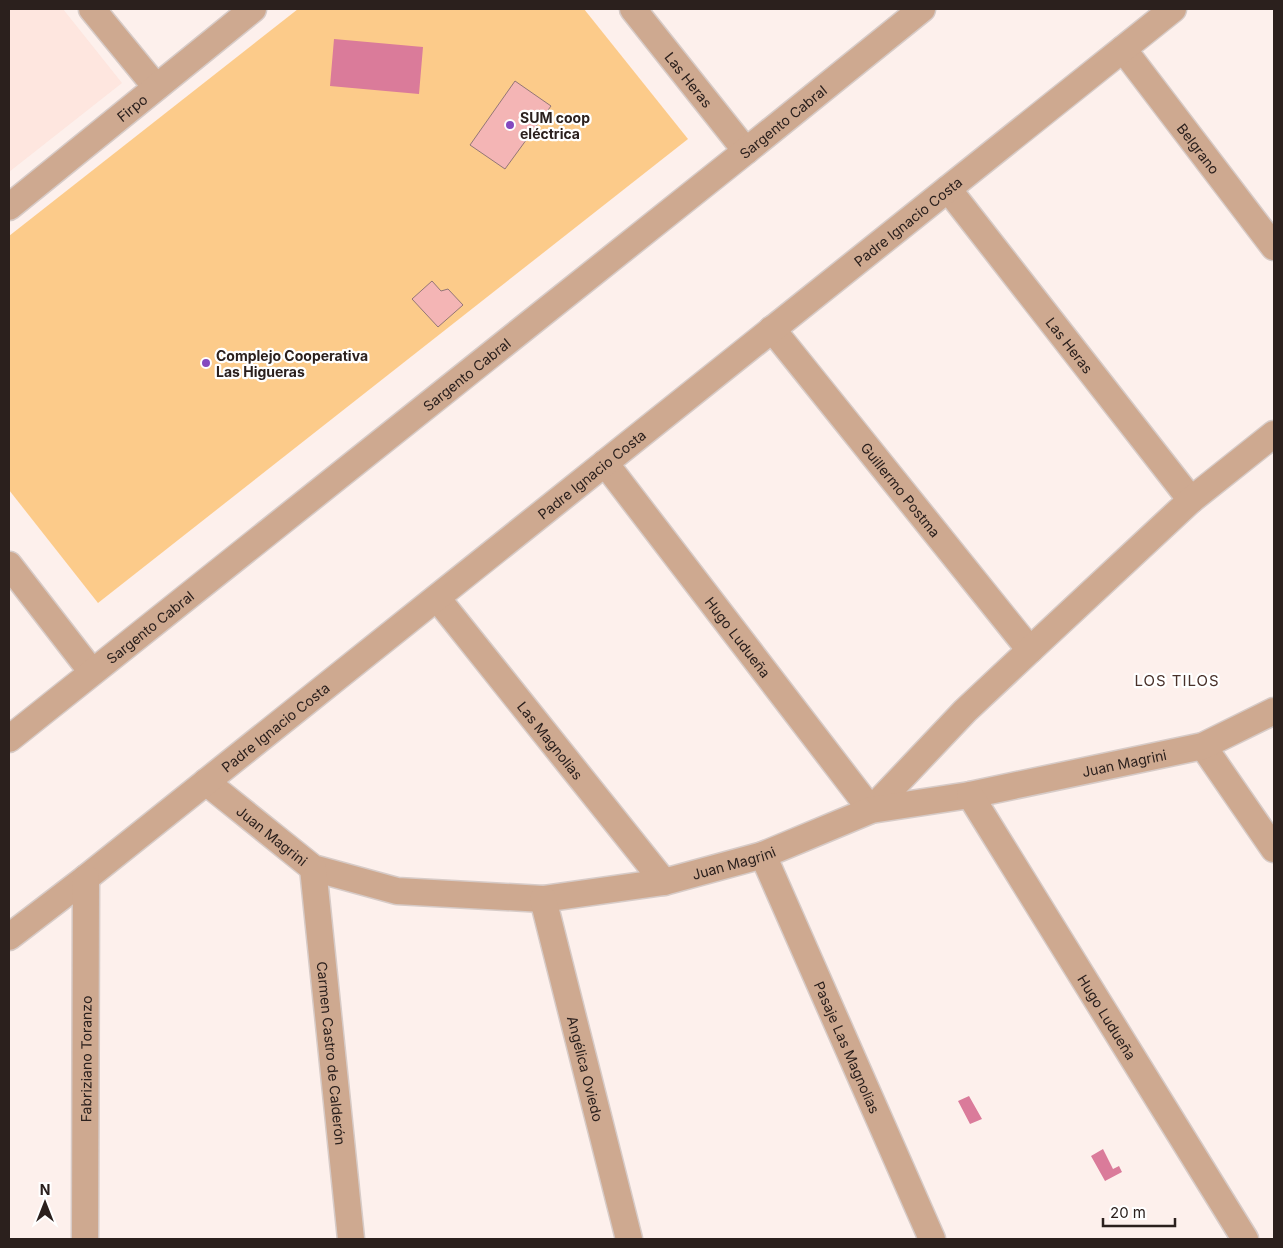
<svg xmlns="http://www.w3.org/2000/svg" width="1283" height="1248" viewBox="0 0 1283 1248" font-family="Inter,sans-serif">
<rect width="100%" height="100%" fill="#fdf0ec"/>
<path fill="#fee6df" d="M9 9H63L122 83 9 172Z"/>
<path fill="#fccb8a" d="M298 9H584L688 139 98 603 9 490V236Z"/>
<path fill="#da7b9a" d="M334 39 423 47 419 94 330 86Z
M969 1096 982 1119 970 1124 958 1101Z
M1103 1149 1113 1169 1119 1166 1122 1172 1105 1181 1091 1156Z"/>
<path fill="#f4b5b5" stroke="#937676" d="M515 81 551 106 505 169 470 145Z
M432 281 441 291 448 289 463 305 438 327 412 299Z"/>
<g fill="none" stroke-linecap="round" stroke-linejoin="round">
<g stroke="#d7cbc7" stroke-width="29">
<g id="street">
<path d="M92 9 156 87"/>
<path id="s1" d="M633 9 746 151"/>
<path id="s2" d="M1123 49 1274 247"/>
<path id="s3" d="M948 189 1191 500"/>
<path id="s4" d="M9 207 253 9"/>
<path id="s5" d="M772 329 1030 650"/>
<path id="s6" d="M605 463 871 810 965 711 1030 650 1191 500 1274 434"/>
<path d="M9 565 92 672"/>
<path id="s7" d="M437 598 664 882"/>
<path id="s8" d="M9 739 746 151 922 9"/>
<path d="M1203 746 1274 849"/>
<path id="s9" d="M206 782 313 868 397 891 543 899 664 882 763 855 871 810 970 795 1203 746 1274 711"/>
<path id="s10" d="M970 795 1245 1239"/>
<path id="s11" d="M763 855 932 1239"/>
<path id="s12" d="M313 868 351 1239"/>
<path id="s13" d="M543 899 629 1239"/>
<path id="s14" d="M9 937 86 878 1173 9"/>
<path id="s15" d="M85 1239 86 878"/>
</g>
</g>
<use href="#street" stroke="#cea990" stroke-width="26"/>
</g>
<g fill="#8449bf" stroke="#fff" stroke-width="2">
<circle cx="510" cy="125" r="5"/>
<circle cx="206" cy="363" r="5"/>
</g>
<g text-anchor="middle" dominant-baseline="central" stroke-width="4.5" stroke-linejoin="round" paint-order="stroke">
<g font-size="14" fill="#2b201d" stroke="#fff">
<text stroke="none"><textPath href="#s1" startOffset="90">Las Heras</textPath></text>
<text stroke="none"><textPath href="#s4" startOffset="158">Firpo</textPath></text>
<text stroke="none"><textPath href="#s8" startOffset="990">Sargento Cabral</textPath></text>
<text stroke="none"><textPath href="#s2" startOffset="125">Belgrano</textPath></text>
<text stroke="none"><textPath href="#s14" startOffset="1149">Padre Ignacio Costa</textPath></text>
<text stroke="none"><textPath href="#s3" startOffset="198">Las Heras</textPath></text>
<text stroke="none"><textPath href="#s8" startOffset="585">Sargento Cabral</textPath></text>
<text stroke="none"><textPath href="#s14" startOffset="744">Padre Ignacio Costa</textPath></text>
<text stroke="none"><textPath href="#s5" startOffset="206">Guillermo Postma</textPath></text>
<text stroke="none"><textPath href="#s8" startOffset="180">Sargento Cabral</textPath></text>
<text stroke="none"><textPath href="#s6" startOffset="219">Hugo Ludueña</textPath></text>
<text stroke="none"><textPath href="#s14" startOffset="339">Padre Ignacio Costa</textPath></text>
<text stroke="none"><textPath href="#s7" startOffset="182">Las Magnolias</textPath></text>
<text stroke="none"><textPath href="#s9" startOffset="970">Juan Magrini</textPath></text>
<text stroke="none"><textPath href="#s9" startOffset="85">Juan Magrini</textPath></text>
<text stroke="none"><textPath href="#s9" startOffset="565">Juan Magrini</textPath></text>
<text stroke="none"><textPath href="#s10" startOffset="261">Hugo Ludueña</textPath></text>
<text stroke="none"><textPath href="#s11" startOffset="210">Pasaje Las Magnolias</textPath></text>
<text stroke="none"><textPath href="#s12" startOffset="186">Carmen Castro de Calderón</textPath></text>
<text stroke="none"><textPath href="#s15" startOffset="180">Fabriziano Toranzo</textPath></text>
<text stroke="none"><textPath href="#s13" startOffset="175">Angélica Oviedo</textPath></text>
</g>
<g font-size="14" font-weight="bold" fill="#2b201d" stroke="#fff" text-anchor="start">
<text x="520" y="117">SUM coop<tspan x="520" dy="16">eléctrica</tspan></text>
<text x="216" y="355">Complejo Cooperativa<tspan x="216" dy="16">Las Higueras</tspan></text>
</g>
<g font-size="15" letter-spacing="1" fill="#49312a" stroke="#fff">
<text x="1177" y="680">LOS TILOS</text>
</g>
</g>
<rect width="1283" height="1248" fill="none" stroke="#2b201d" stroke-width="20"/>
<g transform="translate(45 1203)" stroke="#ffffff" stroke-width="4" paint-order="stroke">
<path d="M0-4L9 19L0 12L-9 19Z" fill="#2b201d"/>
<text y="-8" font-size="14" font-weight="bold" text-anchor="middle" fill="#2b201d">N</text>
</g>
<path d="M1103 1218v8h72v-8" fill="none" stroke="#2b201d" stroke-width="2.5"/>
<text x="1110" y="1218" font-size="15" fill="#2b201d" stroke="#ffffff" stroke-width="4" paint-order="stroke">20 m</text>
</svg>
